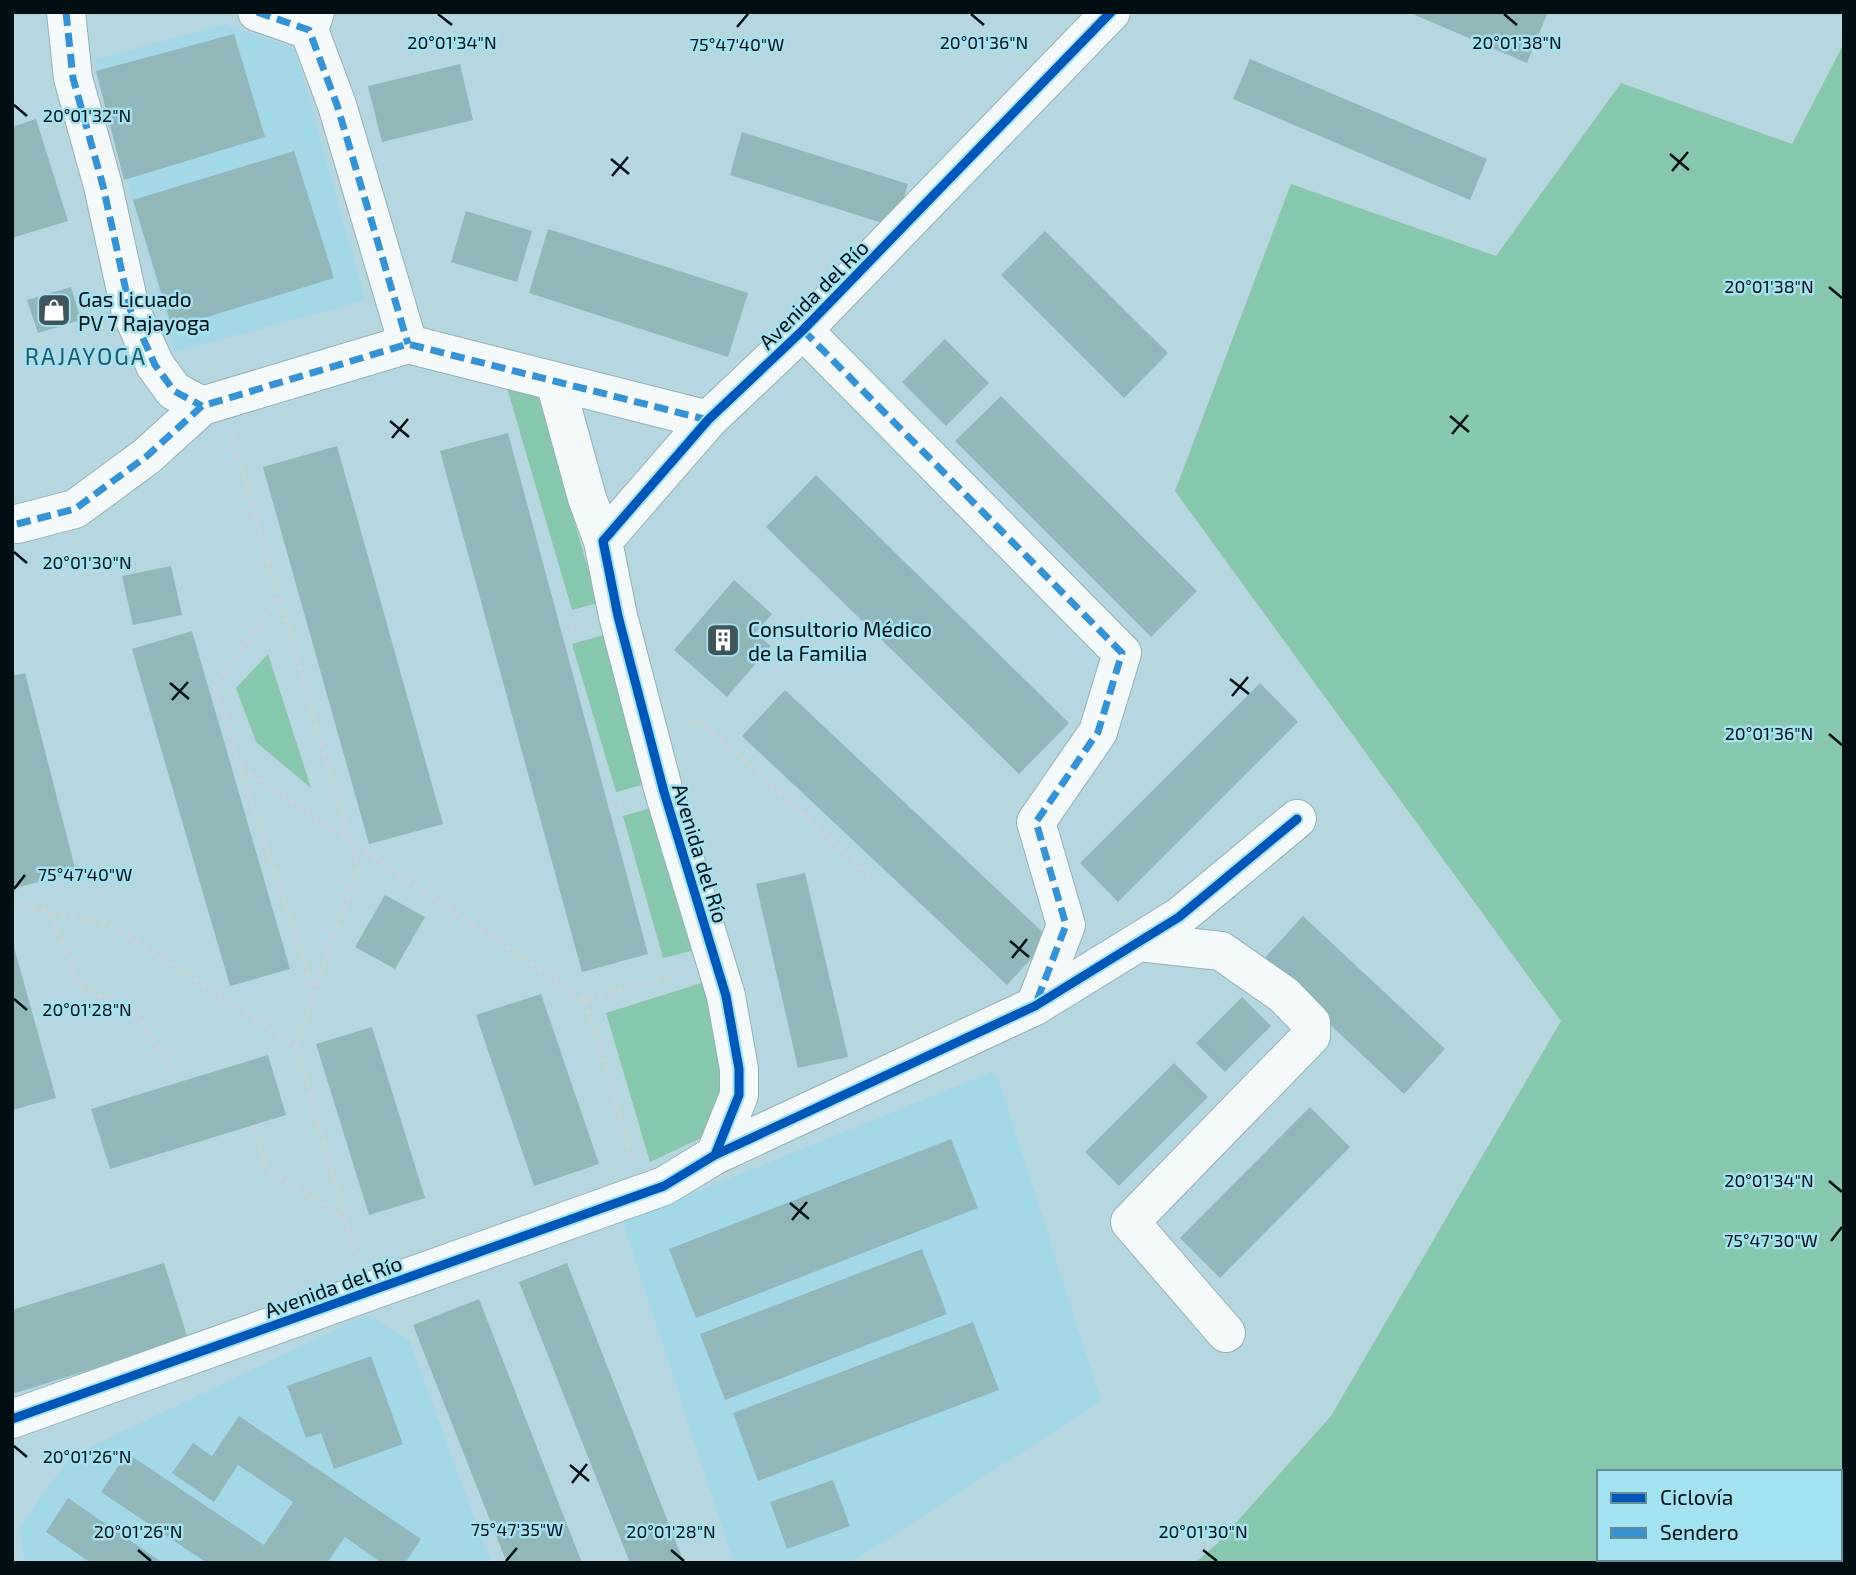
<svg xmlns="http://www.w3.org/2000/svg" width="1856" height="1575" viewBox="0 0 1856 1575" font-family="'Exo 2',sans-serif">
<rect width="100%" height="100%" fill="#b6d6e0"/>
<path fill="#a3d8e7" d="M225 24 295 49 365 300 175 352 94 60Z
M992 1072 1000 1084 1101 1401 850 1563H734L623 1222Z
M367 1315 409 1340 491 1563H26L19 1528 70 1457Z"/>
<path fill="#87c7ae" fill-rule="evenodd" d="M1844 43V1563H1195L1218 1543 1331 1416 1561 1021 1175 491 1291 184 1496 256 1621 83 1792 144ZM1599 1472H1840V1559H1599Z
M505 381 536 389 598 603 572 610Z
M604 635 648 783 616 792 572 644Z
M268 654 311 788 256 742 236 688Z
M655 807 695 950 663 958 623 816Z
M705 982 723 1088 701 1138 650 1162 606 1013Z"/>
<path fill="#91b7bb" d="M1408 12H1548L1527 63Z
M234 34 265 137 124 180 96 71Z
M1250 59 1487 159 1470 200 1233 99Z
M460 64 473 120 382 142 368 86Z
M36 119 68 221 12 238V127Z
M742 132 908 184 895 227 730 175Z
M294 151 334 278 172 328 133 200Z
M466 211 532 231 517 282 451 262Z
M548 229 748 293 728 357 529 293Z
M1045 231 1168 353 1124 398 1001 275Z
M71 287 81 320 38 333 27 300Z
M945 339 989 383 946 426 902 382Z
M1001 396 1197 591 1151 637 955 441Z
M508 433 648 954 582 972 440 451Z
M337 446 443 824 369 844 263 467Z
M816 475 1069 723 1019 774 766 527Z
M171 566 182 615 133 625 122 576Z
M734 580 772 614 755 633 771 646 727 697 674 650Z
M192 631 290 969 230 986 132 649Z
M25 673 76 872 12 889V676Z
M1260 683 1298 722 1118 902 1080 863Z
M785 690 1050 939 1007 985 742 736Z
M805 873 848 1057 798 1068 756 884Z
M385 895 425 917 395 969 355 947Z
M1303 916 1445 1049 1404 1094 1262 961Z
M12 940 56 1098 12 1110Z
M541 994 599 1164 534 1186 476 1015Z
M1242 997 1271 1026 1225 1072 1196 1043Z
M372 1027 425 1198 369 1215 316 1044Z
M268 1055 286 1115 110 1169 91 1109Z
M1174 1063 1208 1097 1119 1186 1085 1152Z
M1310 1107 1350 1147 1220 1278 1180 1238Z
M951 1139 978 1208 696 1318 669 1249Z
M922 1249 947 1314 725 1400 700 1334Z
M164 1263 188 1339 12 1394V1310Z
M567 1263 684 1563H630L519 1282Z
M479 1299 582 1563H507L413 1325Z
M973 1322 999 1390 758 1481 733 1413Z
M371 1356 403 1444 334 1469 321 1433 306 1438 287 1386Z
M239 1416 421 1539 405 1563H382L345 1537 327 1563H207L101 1492 127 1453 264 1545 293 1502 238 1465 214 1502 172 1473 193 1443 212 1456Z
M833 1480 850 1526 787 1549 770 1502Z
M68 1498 163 1563H91L46 1532Z"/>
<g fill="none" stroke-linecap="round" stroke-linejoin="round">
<g stroke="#96b0b8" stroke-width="40">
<path id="minor" d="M66 12 73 78 103 186 130 309 155 365 174 391 202 406
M257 12 309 30
M315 12 309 30 337 105 408 344
M803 330 1122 653 1098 732 1036 822 1066 925 1035 1006
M555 382 587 498 603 541 618 616 664 792 726 996 739 1069V1095L715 1155
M17 524 75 509 147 456 202 406 408 344 708 420
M603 541 708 420 803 330 1111 12
M1139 942 1221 951 1284 995 1311 1023V1036L1130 1222 1226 1333
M12 1419 664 1186 715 1155 1035 1006 1179 917 1297 819"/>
</g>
<path stroke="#c9d3d7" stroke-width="4.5" stroke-dasharray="5 5" stroke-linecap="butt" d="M232 435 358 868 296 1046
M278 598 214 686 314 993
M570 628 583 624
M686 722 701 721 873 879
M240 767 585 1000 679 973
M609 809 630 802
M12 904 109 924 296 1046 356 1257
M50 912 80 986 137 1015 173 1072
M585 1000 632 1157
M254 1125 266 1170 344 1217"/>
<use href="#minor" stroke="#f4f9fa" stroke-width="38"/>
<path stroke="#3692d3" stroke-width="7" stroke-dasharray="14 7" stroke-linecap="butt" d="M66 12 73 78 103 186 130 309 155 365 174 391 202 406
M257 12 309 30 337 105 408 344
M803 330 1122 653 1098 732 1036 822 1066 925 1036 1003
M17 524 75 509 147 456 202 406 408 344 708 420"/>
<g stroke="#a4e1f1" stroke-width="13">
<path id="cycleway" d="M715 1155 739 1095V1069L726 996 664 792 618 616 603 541 708 420 803 330 1111 12
M12 1419 664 1186 715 1155 1035 1006 1179 917 1297 819"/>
</g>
<use href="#cycleway" stroke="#0057b8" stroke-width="9"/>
</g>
<path fill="none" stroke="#000f14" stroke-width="2.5" d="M438 14 452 25M971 14 984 25M1504 14 1517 25M737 27 748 14M14 105 27 116M1670 154 1689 170M611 159 629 174M1672 171 1688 152M612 176 628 157M1829 287 1842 298M1450 416 1469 432M390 421 409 437M1452 434 1468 415M392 438 408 419M14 552 27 563M1230 679 1249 694M170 683 189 699M1232 696 1248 677M172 700 188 682M1829 734 1842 745M14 889 25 875M1010 941 1029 957M1012 958 1027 939M14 999 27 1010M1829 1181 1842 1192M790 1203 809 1219M792 1220 807 1202M1831 1241 1842 1227M14 1446 27 1457M570 1465 589 1481M572 1483 587 1464M138 1550 151 1561M671 1550 684 1561M1203 1550 1217 1561M506 1561 517 1548"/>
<defs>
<g id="shop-square" transform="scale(1.75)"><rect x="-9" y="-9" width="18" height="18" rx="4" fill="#40555b" stroke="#a4e1f1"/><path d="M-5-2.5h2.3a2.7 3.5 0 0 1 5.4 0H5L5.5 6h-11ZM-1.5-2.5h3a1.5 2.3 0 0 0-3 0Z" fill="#fff"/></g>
<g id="building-square" transform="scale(1.75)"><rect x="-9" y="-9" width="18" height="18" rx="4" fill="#40555b" stroke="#a4e1f1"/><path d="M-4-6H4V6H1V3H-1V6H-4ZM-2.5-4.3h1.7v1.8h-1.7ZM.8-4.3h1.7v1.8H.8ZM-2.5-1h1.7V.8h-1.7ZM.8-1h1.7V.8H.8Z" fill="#fff"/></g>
</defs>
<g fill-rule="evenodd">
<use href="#shop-square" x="54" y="310"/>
<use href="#building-square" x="723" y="640"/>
</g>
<g text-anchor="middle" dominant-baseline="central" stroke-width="5" stroke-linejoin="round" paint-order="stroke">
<g font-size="21" fill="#000f14" stroke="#a4e1f1">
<text transform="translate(813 294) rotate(-45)">Avenida del Río</text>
<text transform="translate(701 853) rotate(73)">Avenida del Río</text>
<text transform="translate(333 1286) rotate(-20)">Avenida del Río</text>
</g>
<g font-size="21" fill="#000f14" stroke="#a4e1f1" text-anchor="start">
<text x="78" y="298">Gas Licuado<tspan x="78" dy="24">PV 7 Rajayoga</tspan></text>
<text x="748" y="628">Consultorio Médico<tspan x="748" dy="24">de la Familia</tspan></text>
</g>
<g font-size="23" letter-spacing="2" fill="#1f5c6a" stroke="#a4e1f1">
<text x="86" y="356">RAJAYOGA</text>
</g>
</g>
<g font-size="18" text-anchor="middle" fill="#000f14" stroke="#a4e1f1" stroke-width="5" stroke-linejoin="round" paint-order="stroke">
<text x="984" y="49">20°01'36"N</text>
<text x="452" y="49">20°01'34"N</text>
<text x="1517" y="49">20°01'38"N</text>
<text x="737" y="51">75°47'40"W</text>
<text x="87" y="122">20°01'32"N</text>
<text x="1769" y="293">20°01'38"N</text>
<text x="87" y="569">20°01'30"N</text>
<text x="1769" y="740">20°01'36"N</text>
<text x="85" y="881">75°47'40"W</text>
<text x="87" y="1016">20°01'28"N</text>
<text x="1769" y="1187">20°01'34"N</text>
<text x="1771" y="1247">75°47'30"W</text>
<text x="87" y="1463">20°01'26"N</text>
<text x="517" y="1536">75°47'35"W</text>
<text x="138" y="1538">20°01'26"N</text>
<text x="671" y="1538">20°01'28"N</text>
<text x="1203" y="1538">20°01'30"N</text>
</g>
<rect width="1856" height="1575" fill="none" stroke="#000f14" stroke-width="28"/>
<rect x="1597" y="1470" width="245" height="91" fill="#a4e1f1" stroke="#628d99" stroke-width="2"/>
<rect x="1611" y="1493" width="35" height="10" fill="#0057b8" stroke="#628d99" stroke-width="2"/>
<text x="1660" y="1505" font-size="21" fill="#000f14">Ciclovía</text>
<rect x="1611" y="1528" width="35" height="10" fill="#3692d3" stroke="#628d99" stroke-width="2"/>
<text x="1660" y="1540" font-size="21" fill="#000f14">Sendero</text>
</svg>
